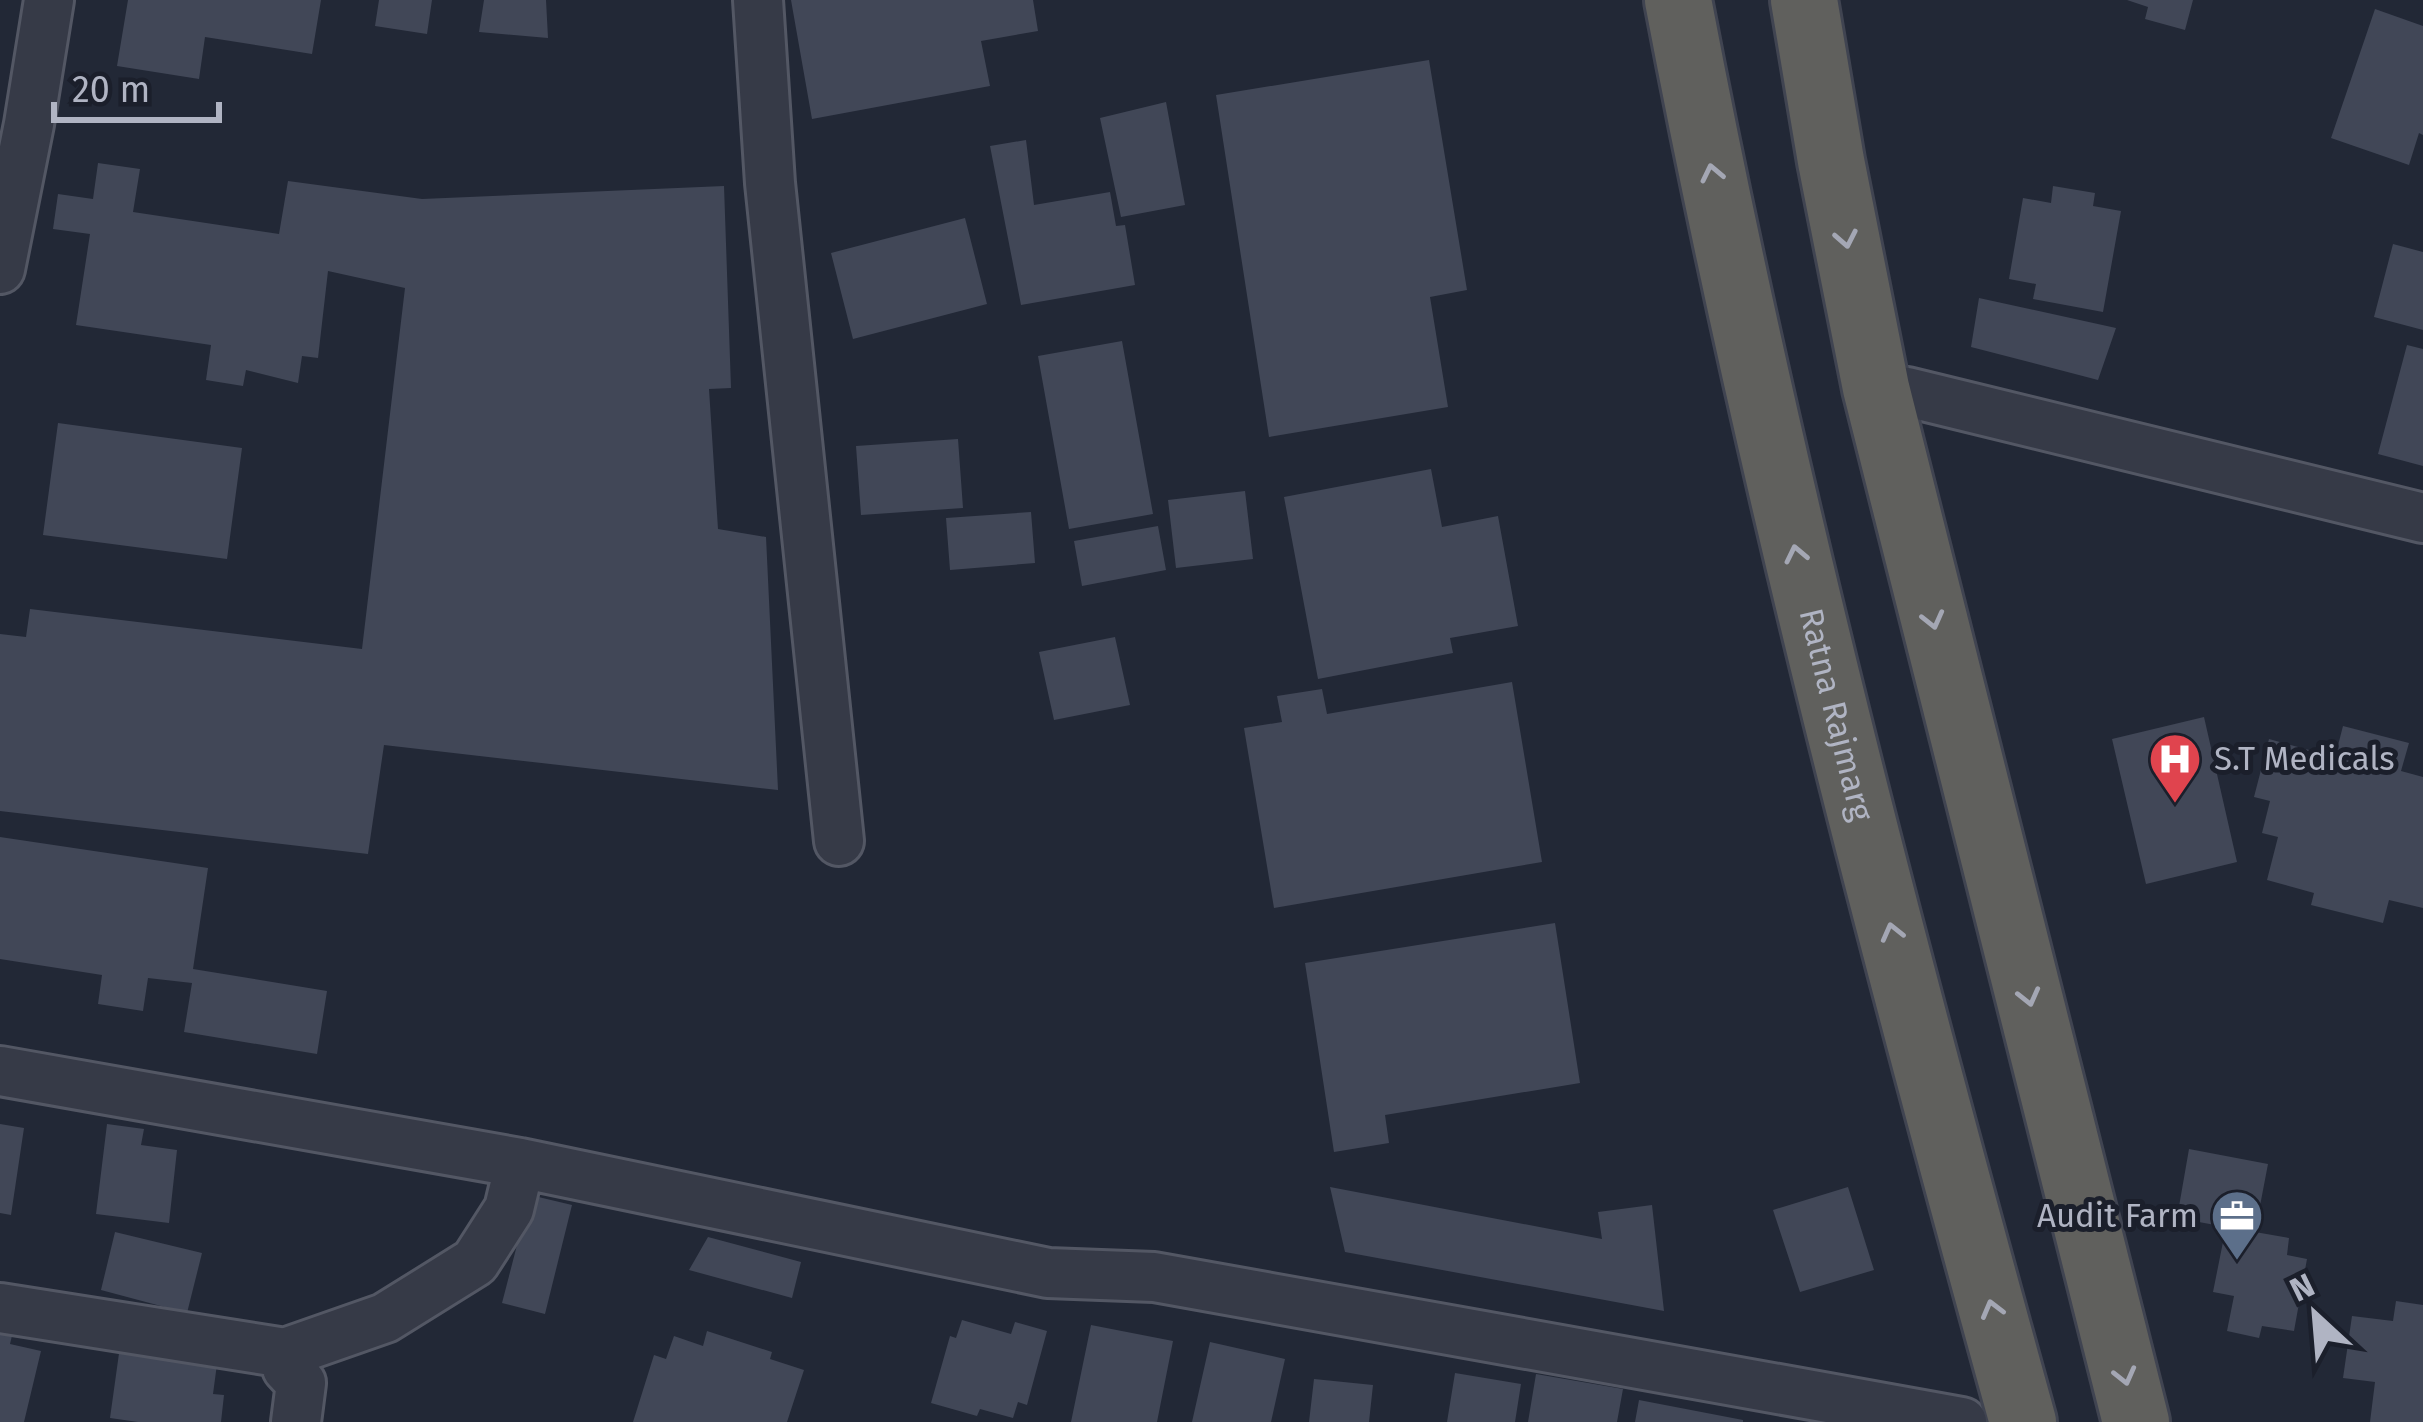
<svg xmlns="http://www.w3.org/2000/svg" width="2423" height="1422" viewBox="0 0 2423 1422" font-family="'Fira Sans',sans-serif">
<rect width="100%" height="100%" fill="#222836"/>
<path fill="#414757" d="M128 0H321L312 54 205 37 199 79 117 66Z
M379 0H432L427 34 375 26Z
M484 0H546L548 38 479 32Z
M791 0H1033L1038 31 981 41 990 86 812 119Z
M2127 0H2193L2185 30 2145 19 2148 7Z
M2375 9 2423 26V135L2419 133 2409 165 2331 138Z
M1429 60 1467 290 1430 297 1448 407 1269 437 1216 95Z
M1166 102 1185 205 1121 217 1100 118Z
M1026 140 1034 205 1110 192 1116 226 1125 225 1135 285 1021 305 990 146Z
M98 163 140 169 133 212 279 234 288 181 422 199 724 186 731 388 709 389 718 529 766 537 778 790 384 745 368 854 0 811V634L26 637 30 609 362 649 405 288 328 271 318 358 302 356 298 383 246 370 243 386 206 380 211 345 76 325 90 234 53 229 58 194 93 199Z
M2053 186 2095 193 2093 206 2121 211 2103 312 2033 299 2036 284 2009 279 2023 198 2051 203Z
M965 218 987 304 853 339 831 253Z
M2393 244 2423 252V330L2374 317Z
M1979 298 2116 328 2098 380 1971 347Z
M1122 341 1153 514 1069 529 1038 356Z
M2407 345 2423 349V466L2378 454Z
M58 423 242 448 227 559 43 535Z
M958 439 963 508 861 515 856 446Z
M1431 469 1442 527 1498 516 1518 626 1450 638 1453 653 1318 679 1284 497Z
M1245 491 1253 559 1176 568 1168 500Z
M1031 512 1035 563 950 570 946 518Z
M1158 526 1166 570 1082 586 1074 541Z
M1115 637 1130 705 1054 720 1039 652Z
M1512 682 1542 862 1274 908 1244 728 1282 722 1277 696 1322 689 1327 714Z
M2204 717 2237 862 2146 884 2112 739Z
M2343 726 2409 743 2401 771 2423 777V908L2389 900 2383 923 2311 905 2314 893 2267 880 2278 837 2262 833 2270 801 2254 797 2269 739 2335 757Z
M0 837 208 868 193 969 327 991 317 1054 184 1032 192 983 148 978 143 1011 98 1004 102 975 0 959Z
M1555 923 1580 1083 1385 1115 1389 1143 1334 1152 1305 963Z
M0 1124 24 1128 11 1215 0 1213Z
M107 1124 144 1129 141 1145 177 1150 169 1223 96 1214Z
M2189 1149 2268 1164 2255 1232 2289 1238 2287 1255 2307 1259 2294 1331 2262 1326 2259 1338 2227 1331 2234 1296 2213 1292 2226 1227 2177 1218Z
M1330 1187 1602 1239 1598 1212 1652 1205 1664 1311 1345 1252Z
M1848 1187 1874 1270 1800 1292 1773 1210Z
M530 1195 572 1205 545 1314 502 1303Z
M115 1232 202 1253 187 1313 101 1290Z
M708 1237 801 1262 792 1298 689 1270Z
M2396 1301 2423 1305V1422H2370L2375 1382 2343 1378 2352 1316 2393 1321Z
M0 1320 15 1323 10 1344 41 1351 24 1422H0Z
M962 1320 1011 1334 1015 1322 1047 1331 1027 1405 1018 1402 1013 1418 980 1409 977 1416 931 1403 950 1336 956 1338Z
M1091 1325 1173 1341 1157 1422H1071Z
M707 1331 772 1352 770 1359 804 1370 787 1422H633L654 1355 666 1359 674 1336 703 1346Z
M121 1339 217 1364 213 1394 224 1395 221 1422H138L110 1418Z
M1210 1342 1285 1359 1271 1422H1192Z
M1455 1373 1521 1384 1515 1422H1447Z
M1536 1374 1623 1389 1617 1422H1528Z
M1314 1379 1373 1385 1369 1422H1309Z
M1639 1400 1743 1420V1422H1635Z"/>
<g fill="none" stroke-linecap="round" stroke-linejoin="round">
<g stroke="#535764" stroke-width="54">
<path id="minor" d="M758 0 770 183 839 841
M0 269 29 124 49 0
M1876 388 1907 392 2423 518
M0 1071 520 1163 1048 1273 1154 1277 1962 1422
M0 1308 285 1353 385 1318 475 1262 509 1209 520 1163
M285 1353 287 1368 301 1383 296 1422"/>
</g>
<g stroke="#404451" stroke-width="72">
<g id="trunk">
<path id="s1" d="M1678 0C1769 480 1893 952 2023 1422"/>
<path d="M1804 0 1831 161 1876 388 2136 1422"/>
</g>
</g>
<use href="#minor" stroke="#363a47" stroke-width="48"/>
<use href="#trunk" stroke="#60605d" stroke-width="66"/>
</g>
<defs><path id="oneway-chevron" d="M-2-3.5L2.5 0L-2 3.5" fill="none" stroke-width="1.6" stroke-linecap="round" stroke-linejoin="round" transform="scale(3)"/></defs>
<g stroke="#a4a7b4">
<use href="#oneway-chevron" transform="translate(1712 173) rotate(-102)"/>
<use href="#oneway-chevron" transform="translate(1846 239) rotate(79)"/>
<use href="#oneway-chevron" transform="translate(1796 554) rotate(-102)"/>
<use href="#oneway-chevron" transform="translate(1933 620) rotate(76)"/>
<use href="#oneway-chevron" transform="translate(1892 932) rotate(-104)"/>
<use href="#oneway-chevron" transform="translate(2029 997) rotate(76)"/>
<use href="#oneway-chevron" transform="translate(1992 1309) rotate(-105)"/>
<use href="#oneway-chevron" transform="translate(2125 1376) rotate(76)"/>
</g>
<defs>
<g id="hospital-pin" transform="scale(2.7)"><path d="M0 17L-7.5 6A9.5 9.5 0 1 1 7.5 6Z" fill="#e0444e" stroke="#1b1f2b"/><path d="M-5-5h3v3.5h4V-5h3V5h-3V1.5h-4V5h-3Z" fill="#fff"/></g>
<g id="office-pin" transform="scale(2.7)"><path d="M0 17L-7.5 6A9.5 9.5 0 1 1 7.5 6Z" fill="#5c6f8a" stroke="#1b1f2b"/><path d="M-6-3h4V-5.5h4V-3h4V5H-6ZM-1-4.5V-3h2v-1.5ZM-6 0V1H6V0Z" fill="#fff"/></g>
</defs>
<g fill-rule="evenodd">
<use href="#hospital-pin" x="2175" y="759"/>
<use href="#office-pin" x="2237" y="1216"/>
</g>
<g text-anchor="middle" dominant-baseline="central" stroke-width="10" stroke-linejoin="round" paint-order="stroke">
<g font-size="33" fill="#b0b4c3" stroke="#1b1f2b">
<text stroke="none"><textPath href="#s1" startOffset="732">Ratna Rajmarg</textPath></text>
</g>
<g font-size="33" fill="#b0b4c3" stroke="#1b1f2b" text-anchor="start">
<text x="2214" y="759">S.T Medicals</text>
<text x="2198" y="1216" text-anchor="end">Audit Farm</text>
</g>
</g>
<g transform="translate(2315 1314) rotate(334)" stroke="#1b1f2b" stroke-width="9" paint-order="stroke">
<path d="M0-9L21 45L0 30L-21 45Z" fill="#b0b4c3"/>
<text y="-18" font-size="33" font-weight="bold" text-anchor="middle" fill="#b0b4c3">N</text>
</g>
<path d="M54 102v18h165v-18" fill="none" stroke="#b0b4c3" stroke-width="6"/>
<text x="72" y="102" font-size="36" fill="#b0b4c3" stroke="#1b1f2b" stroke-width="9" paint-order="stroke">20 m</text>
</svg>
